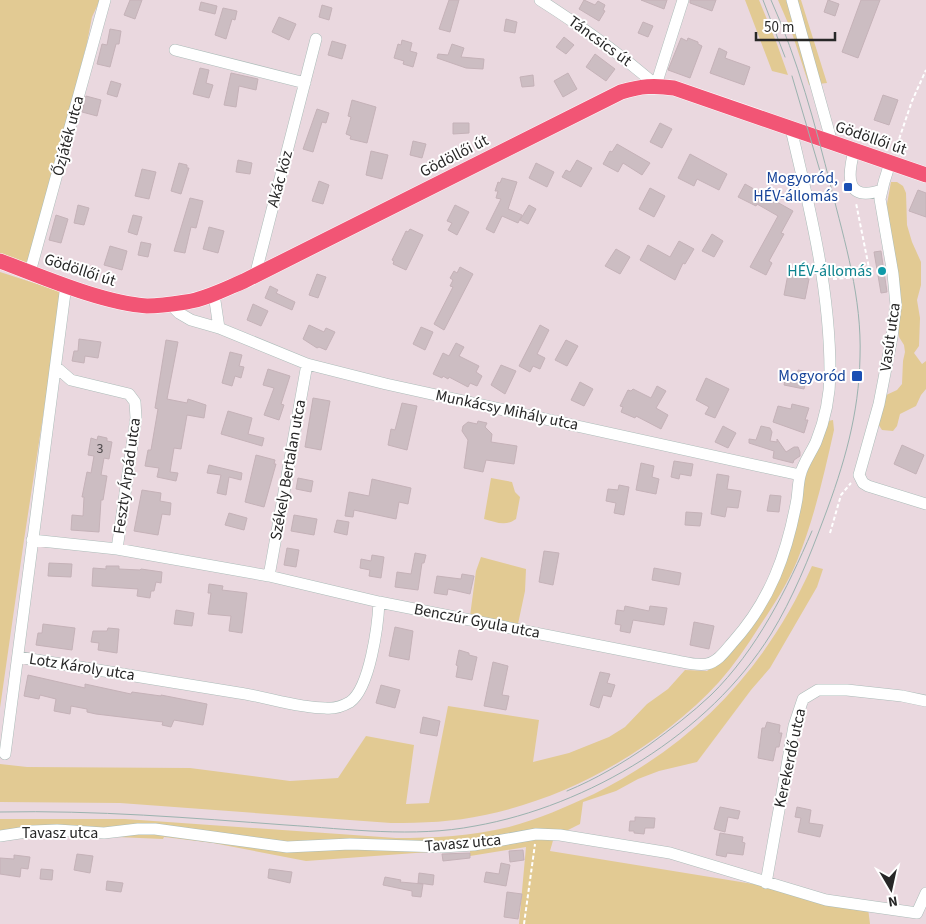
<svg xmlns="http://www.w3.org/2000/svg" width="926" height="924" viewBox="0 0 926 924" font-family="'Source Sans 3',sans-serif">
<rect width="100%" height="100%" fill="#ead8df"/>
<path fill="#e2ca93" d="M0 0H100L92 17 87 43 32 252 26 263 0 254Z
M745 0H759L777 44 788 75 772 71Z
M778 0H801L827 83 809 85 791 30Z
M891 182H897L903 186 906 193 907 225 912 242 921 262V285L917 300 920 318 919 346 914 353 922 364 926 361V389L921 395 916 406 900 414 897 426 893 431 882 430 876 421 884 396 897 390 902 384 903 361 905 352 904 345 899 337 898 327 887 204Z
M0 272 62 292 24 540 0 708Z
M833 420 834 430C824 475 814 519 797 561 787 585 773 606 759 627 747 646 734 665 719 682 659 747 572 797 485 815 454 822 422 823 391 823L120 803 0 802V764L27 767 190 768 290 781 338 778 366 736 414 745 406 804 429 803 448 706 539 720 533 762 569 753 609 737 625 727 647 704 668 689 685 670 707 671 719 663 762 609 807 472 828 421Z
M491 478 512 482 515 492 520 497 516 519C505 527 496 522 484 519Z
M481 557 526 569 525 591 518 624 470 616 476 571Z
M812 566 823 569 817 587 770 668 751 690 697 762 659 771 638 779 616 791 583 802 580 824 554 837 550 851 771 887 868 908 870 924H519L526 847 470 856V849L306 861 213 843 164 837 163 839 0 832V819H125L396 838C434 838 472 836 509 827 539 819 566 807 594 794 695 743 766 669 812 566Z"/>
<path fill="#ccbdc2" stroke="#c5b2b8" d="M130 0H142L135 19 124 15Z
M449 0H459L450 32 439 29Z
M584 0 595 5 598 1 605 5 603 10 605 11 599 21 579 9Z
M641 0H667L664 9Z
M690 0H716L712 11 690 3Z
M828 0 839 4 835 16 824 12Z
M861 0H880L858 58 842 52Z
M201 2 217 6 215 14 199 10Z
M322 5 332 8 329 20 319 17Z
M223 8 237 11 235 20 232 19 226 39 215 35Z
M279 17 296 24 289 40 272 32Z
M506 19 517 22 515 33 504 31Z
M643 22 653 26 648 37 638 33Z
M110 29 121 31 119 44H116L110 67 97 64 102 44 107 45Z
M564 37 574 45 566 54 556 47Z
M681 38 687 41 688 38 698 42V44L702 46 690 78 668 70Z
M402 40 412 43 410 51 417 53 413 67 403 64 404 61 394 58 398 44 401 45Z
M332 41 346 45 342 59 328 55Z
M452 44 464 48 461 57 484 59 483 69 466 68 437 58 438 54 448 55Z
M719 48 727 52 725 58 750 67 744 85 710 73Z
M595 54 615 69 606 81 586 67Z
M200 68 209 70 206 83 213 85 209 98 193 94Z
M231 73 258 79 256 90 239 86 236 107 224 105Z
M568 73 577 89 563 97 554 81Z
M533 75 534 86 522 87 520 77Z
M111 81 121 84 117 97 107 94Z
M883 95 898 100 889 125 874 120Z
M86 96 101 100 97 116 82 112Z
M352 100 376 107 367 143 350 139 351 136 346 134 351 117 348 116Z
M317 109 329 113 326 123 322 122 313 152 303 149Z
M453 123H469V133L453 134Z
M660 123 672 129 662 148 650 142Z
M413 141 426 144 422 158 410 155Z
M617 144 650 163 642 175 623 163 618 172 603 164 610 151 612 152Z
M371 151 388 155 382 179 366 175Z
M690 154 727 174 719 190 697 179 694 186 678 178Z
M238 160 252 163 250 174 236 172Z
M577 160 592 168 581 187 562 177 566 170 570 172Z
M179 163 187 165V168H189L181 194 171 191Z
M536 163 554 172 547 187 529 178Z
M142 169 156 172 149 199 135 196Z
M502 178 517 182 508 209 522 215 518 223 502 216 494 233 486 229 501 199 496 198 498 191H495L498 182 500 183Z
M319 181 329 185 323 204 312 201Z
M745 184 793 211 781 233 784 234 769 261 772 263 766 275 750 267 778 216 757 204 756 206 738 197Z
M650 188 665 196 654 217 639 209Z
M918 190 926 193V217L909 211Z
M190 198 203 201 196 228 191 227 185 253 174 251Z
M78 205 89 208 84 225 74 223Z
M455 205 469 212 457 235 448 230 452 223 447 221Z
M529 205 536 209 528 224 520 220Z
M56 215 68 219 61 243 49 240Z
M133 215 142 217 137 235 128 232Z
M209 227 224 231 218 253 203 249Z
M410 229 423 235 406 270 393 264 394 261 392 260 406 231 408 232Z
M712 234 723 241 714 257 702 251Z
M679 241 694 249 685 264 683 263 675 280 640 260 648 245 670 257Z
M141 242 151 244 148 257 138 255Z
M110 246 127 251 122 270 104 265Z
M616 249 630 257 620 274 605 266Z
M881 251 887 292 881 293 874 252Z
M460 267 473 274 444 330 434 324 453 287 450 286 453 280 450 278 454 271 457 273Z
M317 274 326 277 318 298 309 295Z
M788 274 809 279 805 299 784 295Z
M270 286 278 290 276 293 295 302 292 310 265 298Z
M253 304 268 311 261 326 247 320Z
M309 325 324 332 326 328 335 332 326 350 319 347 317 348 303 339Z
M540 325 549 330 537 354 545 358 540 369 533 366 530 372 519 366Z
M421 327 433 332 425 350 413 344Z
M79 339 101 342 98 358 85 356 84 363 72 361 74 351H78Z
M166 340 178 342 167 399 187 403 188 399 206 405 204 418 187 415 181 449 174 448 170 472 178 473 176 481 157 477 159 468 145 466 148 450H151L158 409 155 408Z
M566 340 578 346 567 366 555 360Z
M456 343 464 347 459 356 479 366 476 372 482 376 477 386 470 383 468 387 449 377 448 379 443 376 442 378 433 374 443 353 449 356Z
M230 352 242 355 239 366 244 367 241 378 235 376 232 386 222 383Z
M501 365 516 371 505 394 491 385Z
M268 369 290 376 281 404 284 405 279 420 264 415 274 388 263 385Z
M798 370 808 372 804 389 784 385 786 376 797 378Z
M706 378 729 389 715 418 705 414 709 407 696 400Z
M580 382 593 389 584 406 571 400Z
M657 386 666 391 656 408 668 415 661 429 636 416 635 418 621 412 623 407 620 406 628 390 631 391 633 389 651 398Z
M313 398 330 401 321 450 305 447Z
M402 403 417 406 407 450 388 445 391 429 395 430Z
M792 404 809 408 805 420H808L804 433 773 422 778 406 791 409Z
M228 411 252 418 248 434 264 438 262 446 221 434Z
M478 421 487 423 485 427 492 434 491 442 517 446 514 464 486 460 483 472 464 468 468 440 462 431 463 426 468 422 477 424Z
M723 426 736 433 728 448 715 442Z
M761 426 770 428 772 432 770 441 777 442V439L786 452 794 447H798L800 452V456L794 460 793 463 773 458 774 451 749 443V439L756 440Z
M98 436 107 438V441L112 442 109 459 104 458 101 475 107 476 103 500H101L99 532 71 530 72 515 83 516 84 497H82L87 472 91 473 94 456 88 455 91 438 97 440Z
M902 445 924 455 916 474 894 464Z
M256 455 275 460 274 464H276L264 507 245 502Z
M674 461 693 464 691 476 680 474 679 479 671 477Z
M641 463 654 466 652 477 659 479 656 494 636 490Z
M209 465 242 473 241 480 229 477 226 495 217 493 221 475 207 473Z
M717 474 729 476 727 489 741 491 738 508 727 507 725 517 711 514Z
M298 478 313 481 311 492 296 489Z
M372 479 411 488 408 504 399 502 396 519 354 510 353 517 345 516 349 492 369 496Z
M619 485 629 487 624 515 614 513 616 503 606 501 608 489 618 490Z
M142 490 161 493 160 501 171 503 170 515 162 514 158 535 134 531Z
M770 495 781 496 779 512 767 511Z
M686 512 702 513 700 526 685 525Z
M229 513 247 518 244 530 225 525Z
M294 515 317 519 314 535 291 531Z
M337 520 349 522 347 535 334 532Z
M287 548 299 550 296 567 284 565Z
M544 551 559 553 553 585 539 582Z
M415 553 426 555 424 563H422L418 590 395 587 397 572 411 574Z
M372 555 384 557 381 578 369 576 370 570 360 568 361 559 371 561Z
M49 563 72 564 71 577 48 576Z
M106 566H119V569L140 570 141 569 162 572 161 583 156 582 154 591H151L150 598 137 596 138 589 92 586 93 568 106 569Z
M654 568 681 573 679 585 652 580Z
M462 574 474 576 470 594 448 589 447 595 434 593 437 576 461 579Z
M209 584 223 586 222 590 247 593 242 633 229 631 231 616 208 614 211 593H208Z
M625 606 649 611 650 606 667 608 664 625 633 620 630 633 620 631 621 625 615 624 617 610 624 611Z
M176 610 194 613 192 626 174 624Z
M694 622 714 626 709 649 690 645Z
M43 624 75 628 72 650 36 645 38 633H42Z
M395 627 413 631 409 660 389 656Z
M108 628 119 629 117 653 98 650 99 643 91 642 93 631H107Z
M459 650 469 653V655L477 657 472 680 456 677 458 666 456 665Z
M493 662 508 666 502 695 509 696 506 710 484 706Z
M600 672 610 674 607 683 615 685 611 697 603 695 599 708 590 705Z
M28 675 85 688V684L131 694 132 692 161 696V695L207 704 203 725 174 720 171 727 162 725 163 722 96 714 87 712V709L71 706 70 714 54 711 56 699 40 695 39 699 24 696Z
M381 685 400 690 395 708 376 703Z
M423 717 440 721 437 736 420 733Z
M767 722 780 725 779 733H782L779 747H776L773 761 758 758 762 728H765Z
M720 807 740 811 738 819 728 817 725 832 714 829Z
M797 807 811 810 809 823 823 825 820 837 798 832 801 818 795 817Z
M635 817 655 818 654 828H645L644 834 634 833V831H629L630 821H635Z
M720 833 743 837 742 842 745 843 743 855 727 853 726 857 716 855Z
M523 850 524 860 510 862 509 851Z
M470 853V858L443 861 442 854Z
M77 854 93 856 90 873 74 870Z
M14 855 30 857 28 869 21 868 20 877 0 874V858L14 859Z
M501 863 510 865 506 886 484 882 486 872 499 874Z
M41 869 53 870 52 880 40 879Z
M269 869 292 872 290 883 268 878Z
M419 873 434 875 433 885 418 883Z
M385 877 401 880 400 882 423 884 421 897 412 896V891L383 885Z
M107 881 123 883 121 892 106 890Z
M507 892 522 894 518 919 504 917Z"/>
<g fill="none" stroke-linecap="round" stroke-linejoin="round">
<g stroke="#acbcb9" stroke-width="12">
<path id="minor" d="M540 0C581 26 620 54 656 85L683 0
M792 0 832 143
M175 50 305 83
M854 151C847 178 846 202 882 190
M890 163 884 182 880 199 893 274 896 305 892 337 879 404 859 475 863 483 868 486 926 504
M30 272 105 0
M255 276 316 39
M214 294 219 328
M170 304 179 313 191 320 219 328 307 364 386 384 800 475
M56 367 71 380 129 394 135 402 136 418 117 549
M32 540 117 549 269 576 379 602 677 661C687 663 698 666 707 664 718 662 726 650 733 642 770 601 787 554 797 499 798 492 798 484 800 476 802 465 811 453 816 442 825 420 830 395 830 372 830 289 810 209 791 129
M269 576 307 364
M18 657C92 669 166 681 239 693 267 697 297 708 325 708 333 709 343 706 350 702 370 688 378 625 379 602
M5 754 66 285
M0 836 33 831 57 830 104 833 138 829H155L287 847 350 844 442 847 474 845 536 834 560 835 670 853 826 900 917 913 926 893
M766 883 794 726 803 699 818 690H847L902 696 926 701"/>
</g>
<g stroke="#fff" stroke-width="16">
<path id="major" d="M0 261C43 277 102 303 147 306 160 306 173 304 186 302 206 299 225 289 244 281L621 92C641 86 654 85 674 88L926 175"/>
</g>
<path stroke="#fff" stroke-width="2" stroke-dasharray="4 2.5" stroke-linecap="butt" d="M895 151 912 101 926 70
M833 279 860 277 870 273 856 203
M830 533 841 495 851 483
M524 924 535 844"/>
<use href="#minor" stroke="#fff" stroke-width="11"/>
<use href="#major" stroke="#f25575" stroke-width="15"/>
<path stroke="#9bb2af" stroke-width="1" d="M763 0 785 57
M792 76 820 171
M567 791C596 779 623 763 649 745 671 729 692 713 711 695 757 650 787 589 812 531
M0 812C96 810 191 818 286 825 349 829 413 838 475 826 588 806 709 734 771 634 793 598 809 558 824 518 844 465 859 414 860 357 862 298 845 243 831 187 815 124 798 60 771 0"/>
</g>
<g fill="#1a4fb4" stroke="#fff" stroke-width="2">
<rect x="843" y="182" width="10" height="10" rx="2.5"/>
<rect x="851" y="370" width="12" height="12" rx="2.5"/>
</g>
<circle fill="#0f9aa8" stroke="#fff" stroke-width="2" cx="882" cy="271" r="5"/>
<g text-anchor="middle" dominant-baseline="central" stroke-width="4" stroke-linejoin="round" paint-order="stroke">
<g font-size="14" fill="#504c4e">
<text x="100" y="449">3</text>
</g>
<g font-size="16" fill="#272727" stroke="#fff">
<text transform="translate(600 41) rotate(36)">Táncsics út</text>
<text transform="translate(68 136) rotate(-75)">Őzjáték utca</text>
<text transform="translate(871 138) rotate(19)">Gödöllői út</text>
<text transform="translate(454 156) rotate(-27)">Gödöllői út</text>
<text transform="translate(280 179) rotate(-75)">Akác köz</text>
<text transform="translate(80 270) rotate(18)">Gödöllői út</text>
<text transform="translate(890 337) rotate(-82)">Vasút utca</text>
<text transform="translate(507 410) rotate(12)">Munkácsy Mihály utca</text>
<text transform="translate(288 470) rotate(-80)">Székely Bertalan utca</text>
<text transform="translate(127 476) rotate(-82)">Feszty Árpád utca</text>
<text transform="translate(477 621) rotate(11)">Benczúr Gyula utca</text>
<text transform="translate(82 667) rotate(9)">Lotz Károly utca</text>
<text transform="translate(790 758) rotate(-78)">Kerekerdő utca</text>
<text x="60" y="833">Tavasz utca</text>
<text transform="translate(463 843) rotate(-5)">Tavasz utca</text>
</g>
<g font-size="16" fill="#164399" stroke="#fff" text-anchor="end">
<text x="838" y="178">Mogyoród,<tspan x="838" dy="18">HÉV-állomás</tspan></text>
<text x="846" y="376">Mogyoród</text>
</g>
<g font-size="16" fill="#0d838f" stroke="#fff" text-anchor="end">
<text x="872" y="271">HÉV-állomás</text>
</g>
</g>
<g transform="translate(891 889) rotate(171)" stroke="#ffffff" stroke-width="4" paint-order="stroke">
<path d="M0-4L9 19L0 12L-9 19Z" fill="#272727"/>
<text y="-8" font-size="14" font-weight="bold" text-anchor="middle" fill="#272727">N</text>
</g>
<path d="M756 32v8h79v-8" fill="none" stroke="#272727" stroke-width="2.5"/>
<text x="764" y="32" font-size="15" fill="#272727" stroke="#ffffff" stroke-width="4" paint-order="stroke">50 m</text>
</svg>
